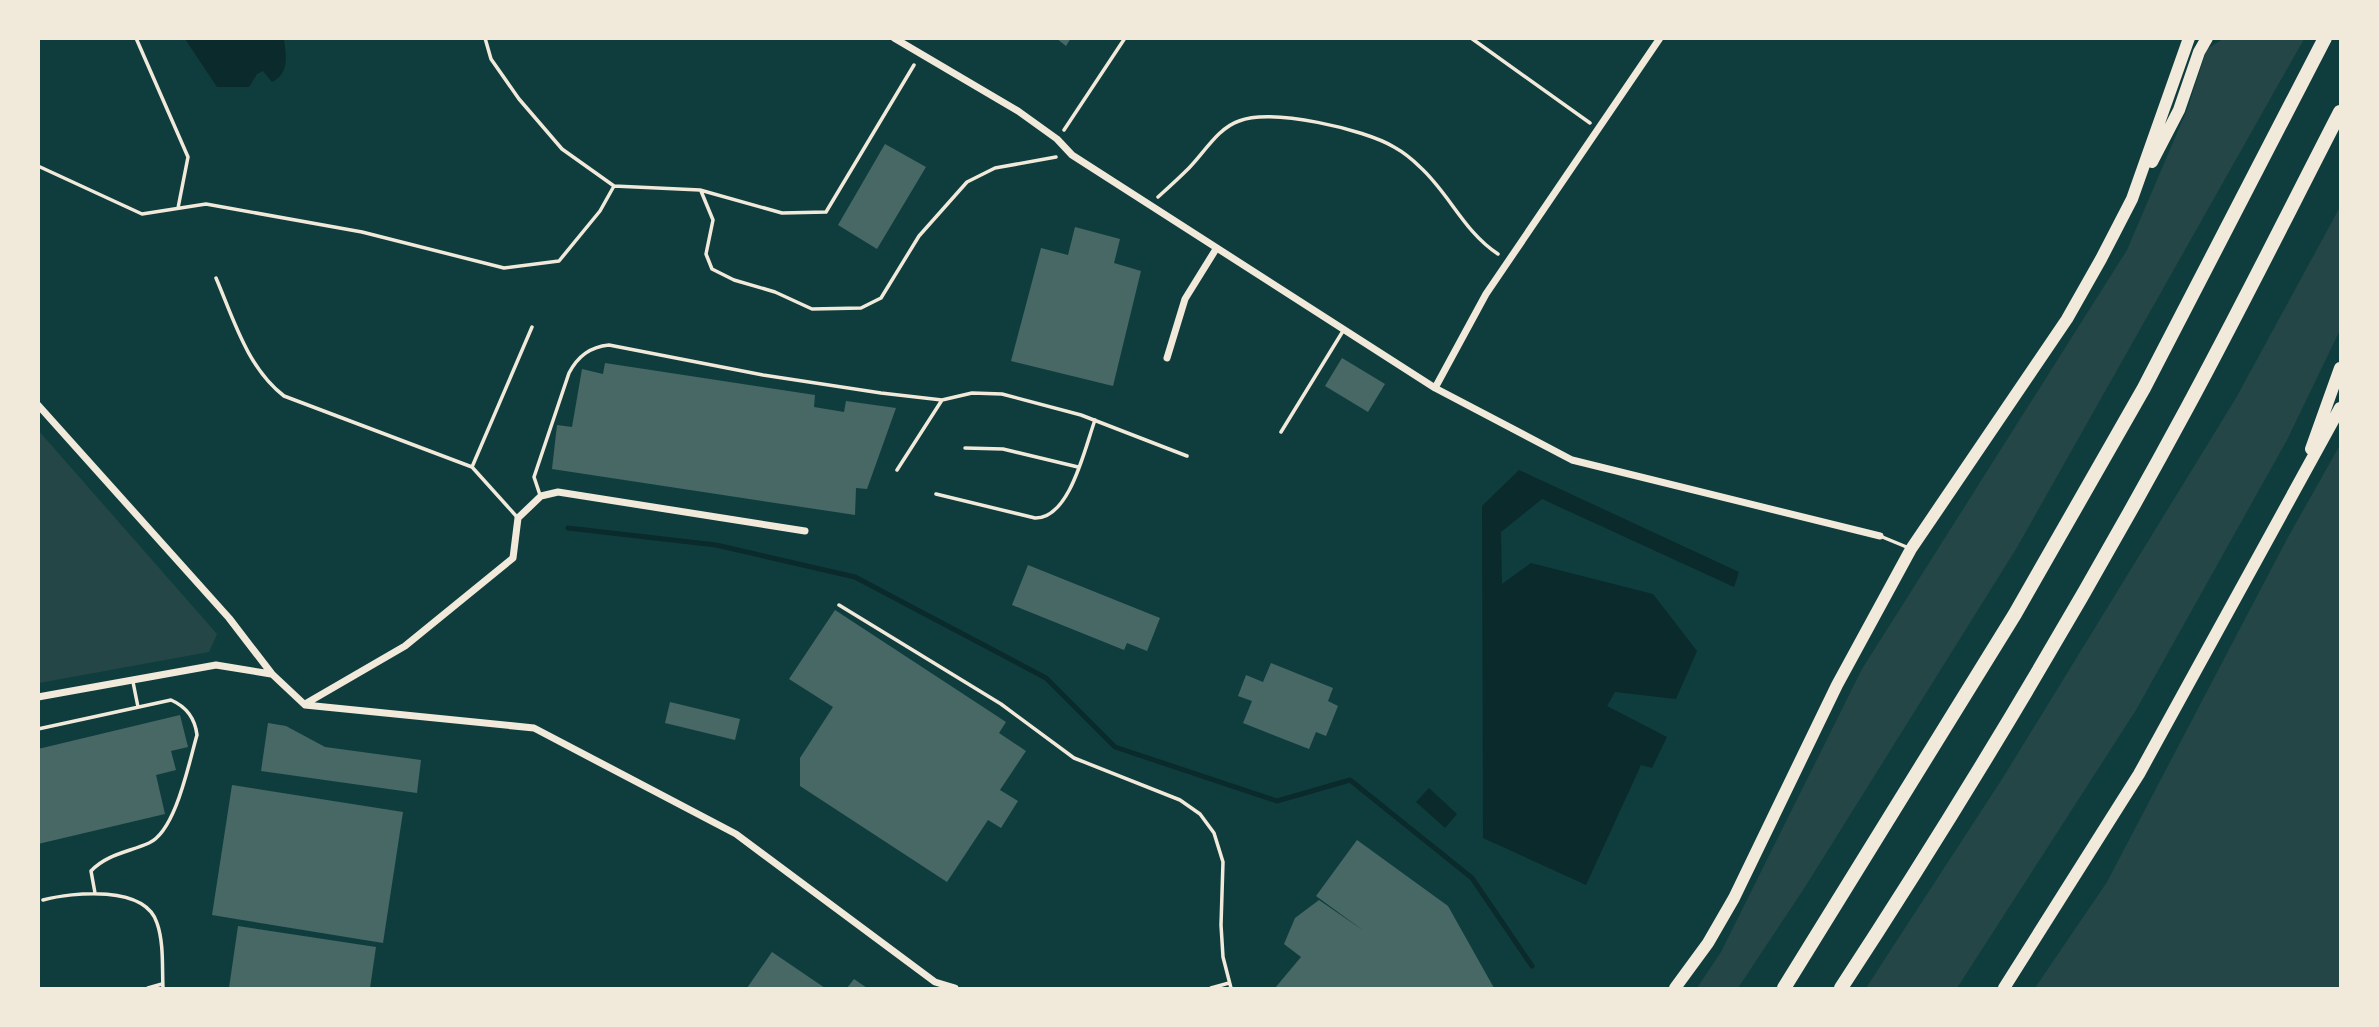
<svg xmlns="http://www.w3.org/2000/svg" width="2379" height="1027" viewBox="0 0 2379 1027" font-family="'Fira Sans',sans-serif">
<rect width="100%" height="100%" fill="#0f3d3e"/>
<path fill="#244646" d="M2223 39H2304L2016 549 1805 887 1738 988H1697L1721 952 1862 669 2127 250 2187 110 2207 49Z
M2340 207V330L2287 440 2136 710 1957 988H1866L2004 776 2236 398Z
M38 430 217 634 209 652 39 683Z
M2340 445V988H2035L2107 882 2287 539Z"/>
<path fill="#0a2a2b" d="M185 39H284C286 55 290 73 272 82L263 71 257 74 249 87H217Z
M1519 470 1739 572 1734 587 1542 499 1501 532 1502 584 1531 563 1653 594 1697 651 1676 699 1615 692 1607 706 1667 737 1652 768 1641 765 1586 885 1483 838 1482 506Z
M1429 788 1457 814 1445 828 1416 802Z"/>
<g fill="none" stroke-linecap="round" stroke-linejoin="round">
<path stroke="#0a2a2b" stroke-width="5" d="M568 528 716 545 855 577 1046 678 1115 747 1277 801 1350 780 1472 878 1532 966"/>
</g>
<path fill="#486865" d="M1056 38H1071L1066 46Z
M885 144 926 167 877 249 838 225Z
M1075 227 1120 239 1114 263 1141 271 1113 386 1011 361 1041 248 1068 255Z
M1342 358 1385 384 1368 412 1325 386Z
M605 363 815 395 814 407 844 412 846 401 896 408 867 489 856 488 855 515 552 469 557 425 572 427 582 369 603 374Z
M1028 565 1160 618 1147 651 1127 643 1124 650 1012 605Z
M835 610 1006 722 999 733 1026 751 1000 790 1018 801 1001 828 988 820 947 882 800 786V758L833 707 789 679Z
M1271 663 1333 688 1328 701 1338 706 1326 736 1316 732 1309 749 1243 723 1252 701 1238 696 1246 675 1263 682Z
M670 702 740 719 735 740 665 723Z
M180 715 188 747 171 751 176 770 156 775 165 814 38 844V749Z
M268 723 286 726 325 747 421 760 417 793 261 771Z
M232 785 403 812 383 943 212 915Z
M1357 840 1448 906 1494 988H1275L1301 957 1284 944 1295 918 1319 900 1364 931 1316 896Z
M238 926 376 947 370 988H229Z
M772 952 825 988H747Z
M854 979 867 988H847Z"/>
<g fill="none" stroke-linecap="round" stroke-linejoin="round">
<path stroke="#f1e9da" stroke-width="3.5" d="M136 38 188 157 178 208
M485 38 491 59 519 99 562 149 614 186
M1471 38 1590 123
M1064 130 1125 38
M38 166 142 214 206 204 362 232 504 268 559 261 600 211 614 186 700 190 782 213 826 212 914 65
M701 191 713 220 706 254 712 269 734 280 775 292 812 309 861 308 881 298 919 236 967 182 995 168 1056 157
M1158 197C1168 188 1179 178 1189 168 1204 153 1218 128 1239 121 1272 108 1364 129 1394 147 1403 152 1413 160 1420 167 1449 193 1464 232 1498 254"/>
<path stroke="#f1e9da" stroke-width="3.5" d="M216 278C234 320 247 367 284 396L472 467 517 517
M1281 432 1343 331
M965 448 1003 449 1078 467
M472 467 532 327
M897 470 942 400
M936 494 1035 518C1070 519 1085 447 1095 420
M540 495 534 477 569 373C578 356 590 347 609 345L763 375 881 393 942 400 972 393 1002 394 1081 415 1187 456
M1880 536 1909 548
M839 605 1001 704 1074 758 1180 800 1200 814 1214 833 1223 862 1221 925 1223 957 1231 988
M133 682 138 707
M38 729 171 700C187 707 195 718 197 735 189 762 176 831 149 843 129 852 107 854 91 871L95 893
M43 900C73 892 145 885 157 923 164 943 162 968 163 988
M148 988 162 984
M1211 988 1229 983"/>
<path stroke="#f1e9da" stroke-width="7" d="M894 38 1018 111 1057 139 1072 155 1435 388
M1660 38 1486 294 1435 388 1572 460 1880 536
M1167 358 1185 299 1216 249
M38 405 229 618 272 674 305 705 534 728 736 834 935 982 955 988
M38 697 216 665 271 674
M305 704 405 646 513 558 518 518 541 496 558 492 805 531"/>
<path stroke="#f1e9da" stroke-width="12" d="M2152 162 2179 110 2199 52 2207 38
M2311 449 2340 368
M1675 988 1708 943 1734 898 1837 685 1911 549 2067 319 2101 259 2132 199 2189 38
M2004 988 2139 774 2340 408"/>
<path stroke="#f1e9da" stroke-width="14" d="M1784 988 2015 614 2144 388 2325 38
M1841 988C1964 800 2080 606 2187 408 2240 310 2289 211 2340 112"/>
</g>
<rect width="2379" height="1027" fill="none" stroke="#f1e9da" stroke-width="80"/>
</svg>
